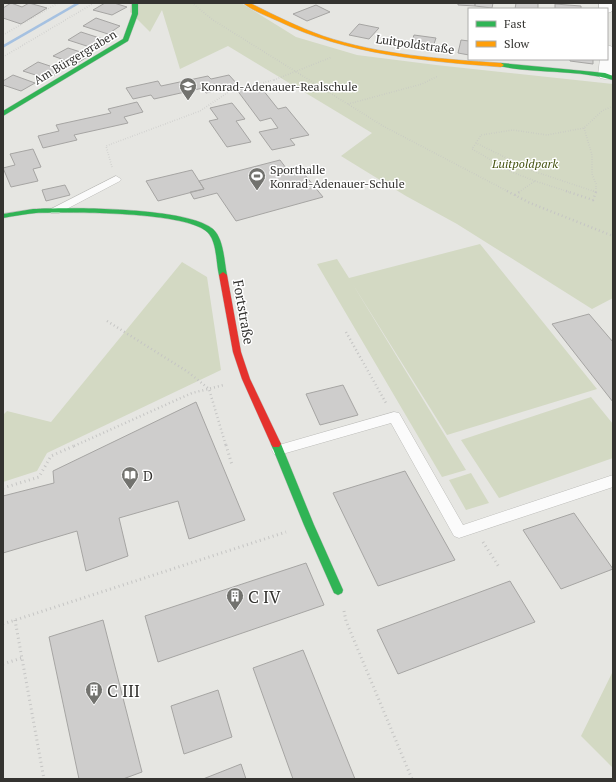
<svg xmlns="http://www.w3.org/2000/svg" width="616" height="782" viewBox="0 0 616 782" font-family="'PT Serif',serif">
<rect width="100%" height="100%" fill="#e6e6e2"/>
<path fill="#d3d9c3" d="M131 3H241L296 37 357 55 436 65 613 84V298L592 309 457 224 406 196 341 156 372 133 228 46 180 69 162 10 150 32 130 12Z
M480 244 597 389 447 435 352 283 466 470 442 477 317 264 337 259 349 278Z
M182 262 207 277 221 370 47 453 37 471 3 482V415L7 411 51 422Z
M591 397 613 424V458L499 498 461 440Z
M471 473 489 503 466 510 449 480Z
M613 671V768L581 736Z"/>
<g fill="none" stroke-linecap="round" stroke-linejoin="round">
<path fill="#a5c1e1" fill-rule="evenodd" d="M76 3H81L3 48V45Z"/>
</g>
<path fill="#cecdcc" stroke="#a6a5a3" d="M11 3 22 7 29 3 47 8 21 24 3 18V8Z
M105 3H114L127 7 112 15 93 10Z
M458 3H475V6L458 5Z
M475 3H493L492 8 475 6Z
M516 3H538V9H515Z
M555 4 581 6V9H555Z
M316 5 330 12 307 21 293 14Z
M96 18 120 26 108 34 83 26Z
M359 24 379 28 369 39 349 35Z
M81 32 109 41 96 49 68 40Z
M414 35 436 38 432 50 410 48Z
M461 40 469 41V55L458 53Z
M68 48 90 55 76 64 53 56Z
M570 59H593V64L570 61Z
M38 62 62 70 48 79 23 71Z
M13 75 35 83 21 91 3 85V81Z
M229 75 238 85 206 93 203 88 154 99 151 95 133 99 126 88 158 81 161 86 208 76 211 79Z
M259 85 278 109 286 107 309 135 290 139 295 145 272 150 259 132 278 128 271 118 260 121 237 90Z
M137 102 143 112 124 117 128 123 74 135 77 140 43 148 38 136 59 131 56 125 111 113 108 109Z
M232 103 245 119 236 121 251 142 227 147 209 121 218 119 210 108Z
M33 149 41 167 33 169 38 181 11 187 3 168 15 165 10 154Z
M280 160 289 172 300 169 323 197 236 221 217 193 194 199 190 192 204 189 199 181Z
M192 170 204 189 158 201 146 181Z
M65 185 70 195 46 201 42 190Z
M589 314 613 342V402L552 324Z
M343 385 358 415 320 425 306 394Z
M196 402 245 520 189 539 178 501 119 518 128 556 86 571 77 531 3 553V496L54 483 53 471Z
M405 471 455 560 378 586 333 493Z
M574 513 613 569 561 589 523 530Z
M306 563 324 605 158 662 145 616Z
M510 581 535 622 398 674 377 630Z
M103 620 142 772 123 779H79L49 637Z
M303 650 355 779H293L253 668Z
M218 690 232 737 184 754 171 706Z
M241 764 246 779H203Z"/>
<g fill="none" stroke-linecap="round" stroke-linejoin="round">
<g stroke="#bdbdba" stroke-width="1">
<path id="lane" d="M116 176 121 179 120 181 59 213H51L50 211 51 209Z
M394 412 399 413 463 525 613 475V487L459 538 454 536 391 423 279 455 274 454 272 450 274 446 279 445Z"/>
</g>
<g stroke="#bdbdba" stroke-width="1">
<path id="street" d="M599 3H613V9L611 12 607 13V9H599Z
M607 45 613 47V73L610 78 605 79 600 78 598 75 600 59H607Z"/>
</g>
<g stroke="#bdbdba" stroke-width="1">
<path id="fast" d="M132 3H138V14L128 41 3 116V111L123 39 132 14Z
M501 63 605 73 613 76V80C576 69 536 74 499 66V64Z
M33 209C69 207 187 207 213 229 224 239 224 261 227 275L223 278 219 275C216 263 217 244 209 234 192 211 66 212 36 213 25 214 14 216 3 218V214Z
M276 440 279 441 281 444 314 525 343 590 342 593 338 595 334 593 304 525 271 444 273 441Z"/>
</g>
<g stroke="#bdbdba" stroke-width="1">
<path id="slow" d="M243 3H250C274 15 298 27 323 36 380 55 441 59 501 63L504 65 501 67C425 61 348 55 278 21 267 16 253 11 243 3Z"/>
</g>
<g stroke="#bdbdba" stroke-width="1">
<path id="jam" d="M223 272 227 275 241 352 250 379 281 444 279 447H273L271 444 242 379 233 352 219 275Z"/>
</g>
<path stroke="#c5c5c4" stroke-width="1.5" stroke-dasharray="0.5 2" stroke-linecap="butt" d="M192 3 213 20 383 126 509 192
M3 35 58 3
M3 57 94 3
M348 104 422 84 438 76
M584 128 592 155V174L596 184V192
M476 143 481 135 513 130 547 135 584 128 602 111 613 106
M112 167 106 146 200 111 230 91 274 80
M535 181 569 192
M535 181 512 172 472 149 476 143 533 171 596 192
M519 192 535 181"/>
<path stroke="#c5c5c4" stroke-width="2.5" stroke-dasharray="1 3" stroke-linecap="butt" d="M507 191 530 203 613 236
M566 191 593 200 596 192 593 191
M515 195 521 191
M107 321 188 372 209 389 226 446
M346 332 386 403
M74 446 192 393 224 385"/>
<path stroke="#c5c5c4" stroke-width="3" stroke-dasharray="1 3.5" stroke-linecap="butt" d="M226 445 232 465
M3 488 39 477 51 456 76 445
M483 542 499 567
M344 611 346 621 412 779
M15 620 44 779
M3 624 286 532
M3 664 22 658"/>
<use href="#lane" fill="#fbfbfb" fill-rule="evenodd"/>
<use href="#street" fill="#fbfbfb" fill-rule="evenodd"/>
<use href="#fast" fill="#30b455" fill-rule="evenodd"/>
<use href="#slow" fill="#ff9f0a" fill-rule="evenodd"/>
<use href="#jam" fill="#e5322d" fill-rule="evenodd"/>
<path stroke="#c5c5c4" stroke-width="1.5" stroke-dasharray="0.5 2" stroke-linecap="butt" d="M274 80 332 57"/>
</g>
<defs>
<g id="school-pin" transform="scale(0.9)"><path d="M0 17L-7.5 6A9.5 9.5 0 1 1 7.5 6Z" fill="#72726e" stroke="#fff"/><path d="M0-5L7-2L0 1L-7-2ZM-4 1L0 2.5L4 1V4Q0 6-4 4Z" fill="#fff"/></g>
<g id="stadium-pin" transform="scale(0.9)"><path d="M0 17L-7.5 6A9.5 9.5 0 1 1 7.5 6Z" fill="#72726e" stroke="#fff"/><path d="M0-5a6.5 5 0 1 0 0 10a6.5 5 0 1 0 0-10ZM-3.5-1.8h7v3.6h-7Z" fill="#fff"/></g>
<g id="library-pin" transform="scale(0.9)"><path d="M0 17L-7.5 6A9.5 9.5 0 1 1 7.5 6Z" fill="#72726e" stroke="#fff"/><path d="M-6-4Q-3-5.5-.7-3.5V5Q-3 3-6 4ZM6-4Q3-5.5 .7-3.5V5Q3 3 6 4Z" fill="#fff"/></g>
<g id="building-pin" transform="scale(0.9)"><path d="M0 17L-7.5 6A9.5 9.5 0 1 1 7.5 6Z" fill="#72726e" stroke="#fff"/><path d="M-4-6H4V6H1V3H-1V6H-4ZM-2.5-4.3h1.7v1.8h-1.7ZM.8-4.3h1.7v1.8H.8ZM-2.5-1h1.7V.8h-1.7ZM.8-1h1.7V.8H.8Z" fill="#fff"/></g>
</defs>
<g fill-rule="evenodd">
<use href="#school-pin" x="188" y="86"/>
<use href="#stadium-pin" x="257" y="176"/>
<use href="#library-pin" x="130" y="475"/>
<use href="#building-pin" x="235" y="596"/>
<use href="#building-pin" x="94" y="690"/>
</g>
<g text-anchor="middle" dominant-baseline="central" stroke-width="3" stroke-linejoin="round" paint-order="stroke">
<g font-size="12" fill="#343330" stroke="#fff">
<text transform="translate(415 44) rotate(8)">Luitpoldstraße</text>
<text transform="translate(75 57) rotate(-31)">Am Bürgergraben</text>
</g>
<g font-size="12" fill="#343330" stroke="#fff" text-anchor="start">
<text x="201" y="86">Konrad-Adenauer-Realschule</text>
<text x="270" y="169">Sporthalle<tspan x="270" dy="14">Konrad-Adenauer-Schule</tspan></text>
</g>
<g font-size="12" font-style="italic" fill="#465311" stroke="#fff">
<text x="525" y="163">Luitpoldpark</text>
</g>
<g font-size="14" fill="#343330" stroke="#fff">
<text transform="translate(244 312) rotate(80)">Fortstraße</text>
</g>
<g font-size="14" fill="#343330" stroke="#fff" text-anchor="start">
<text x="143" y="475">D</text>
</g>
<g font-size="17" fill="#343330" stroke="#fff" text-anchor="start">
<text x="248" y="596">C IV</text>
<text x="107" y="690">C III</text>
</g>
</g>
<rect width="616" height="782" fill="none" stroke="#343330" stroke-width="8"/>
<rect x="468" y="8" width="140" height="52" fill="#ffffff" stroke="#aeadac"/>
<rect x="476" y="21" width="20" height="6" fill="#30b455" stroke="#aeadac"/>
<text x="504" y="28" font-size="12" fill="#343330">Fast</text>
<rect x="476" y="41" width="20" height="6" fill="#ff9f0a" stroke="#aeadac"/>
<text x="504" y="48" font-size="12" fill="#343330">Slow</text>
</svg>
